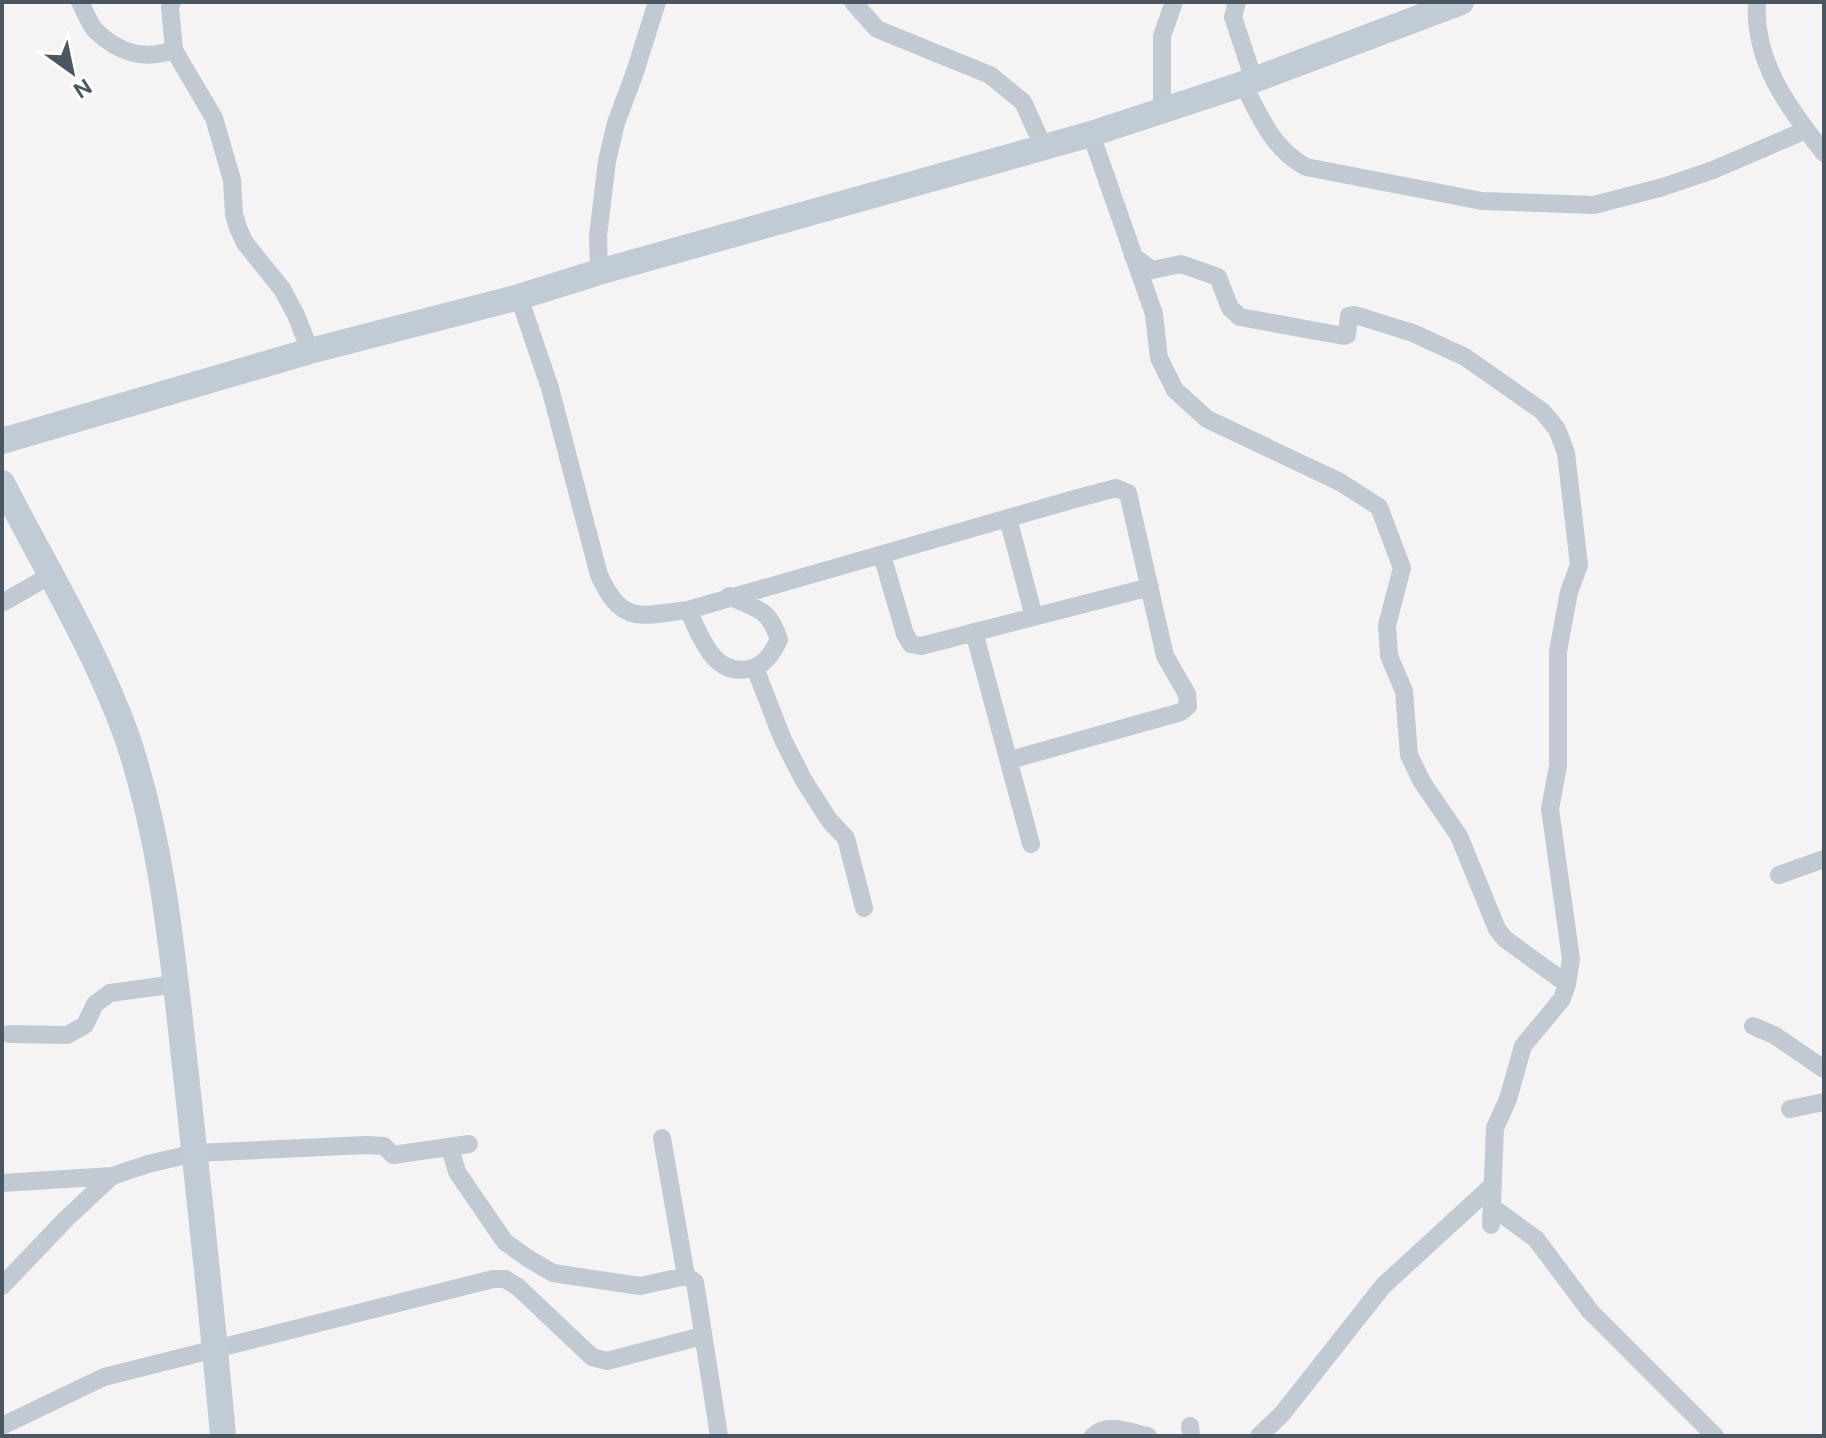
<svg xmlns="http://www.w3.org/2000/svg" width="1826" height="1438" viewBox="0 0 1826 1438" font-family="'DM Sans',sans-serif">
<rect width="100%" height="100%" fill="#f5f3f3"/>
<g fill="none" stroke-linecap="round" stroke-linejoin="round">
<path stroke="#c1cad2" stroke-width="18" d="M80 2C85 11 89 24 96 31 120 54 144 60 174 50
M172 2 170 7 174 50 214 118 232 180 234 214 238 228 245 243 282 289 296 315 310 351
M853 2 877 29 990 75 1023 102 1043 146
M1237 2 1233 17 1254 80
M1757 2C1753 61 1789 109 1824 153
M1243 84C1261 118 1272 148 1306 167L1482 201 1594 205 1663 187 1713 170 1806 130
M1162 111V36L1174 2
M1091 134 1154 314 1159 358 1175 390 1207 419 1340 482 1379 507 1402 568 1387 625 1388 641 1389 656 1404 691 1409 755 1422 782 1459 836 1497 929 1505 939 1567 984
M1133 256 1152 270 1181 264 1218 277 1230 308 1240 317 1344 336 1347 335 1349 316 1355 315 1413 333 1465 357 1542 411 1557 429 1566 453 1579 565 1569 592 1558 651V766L1550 809 1571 959 1567 984 1562 999 1523 1046 1508 1099 1495 1128 1491 1225
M599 272 598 236 607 161 616 123 635 72 657 2
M519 297 550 388 599 575C622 625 639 616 688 610L1071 500 1116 488 1128 493 1165 656 1187 694 1188 706 1181 712 1010 760
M1008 518 1034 617
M882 555 905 634 911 644 921 646 1150 587
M2 603 51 575
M688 610C701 637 713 676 749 669 765 666 772 653 779 640 769 608 758 610 729 596
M974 632 1031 844
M755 668 783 740 803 779 829 820 846 838 864 908
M1779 875 1824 859
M1753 1026 1774 1035 1824 1069
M9 1034 67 1035 85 1025 95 1004 110 993 176 984
M1790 1109 1824 1102
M662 1138 686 1276
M450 1148 457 1172 505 1242 529 1259 553 1273 640 1286 686 1276 695 1282 719 1436
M2 1183 112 1176 148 1164 195 1153 366 1145 384 1146 393 1155 469 1144
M1492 1207 1536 1239 1590 1311 1715 1436
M2 1286 66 1219 112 1176
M2 1426 104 1377 493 1279H505L518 1287 592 1357 607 1361 702 1336
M1190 1426 1191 1436
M1093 1436C1107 1422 1131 1433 1148 1436
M1259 1436 1282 1414 1383 1286 1493 1185"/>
<path stroke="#c1cbd6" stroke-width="26" d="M2 441 310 351 519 297 599 272 1091 134 1243 84 1461 2
M2 483C45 567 95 648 127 737 162 841 172 949 184 1057 198 1184 212 1310 223 1436"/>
</g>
<rect width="1826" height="1438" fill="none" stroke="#4a5661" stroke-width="8"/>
<g transform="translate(72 72) rotate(147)" stroke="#ffffff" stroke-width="6" paint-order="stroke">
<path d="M0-6L14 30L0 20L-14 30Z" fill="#4a5661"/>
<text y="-12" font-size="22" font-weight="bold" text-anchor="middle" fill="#4a5661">N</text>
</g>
</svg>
